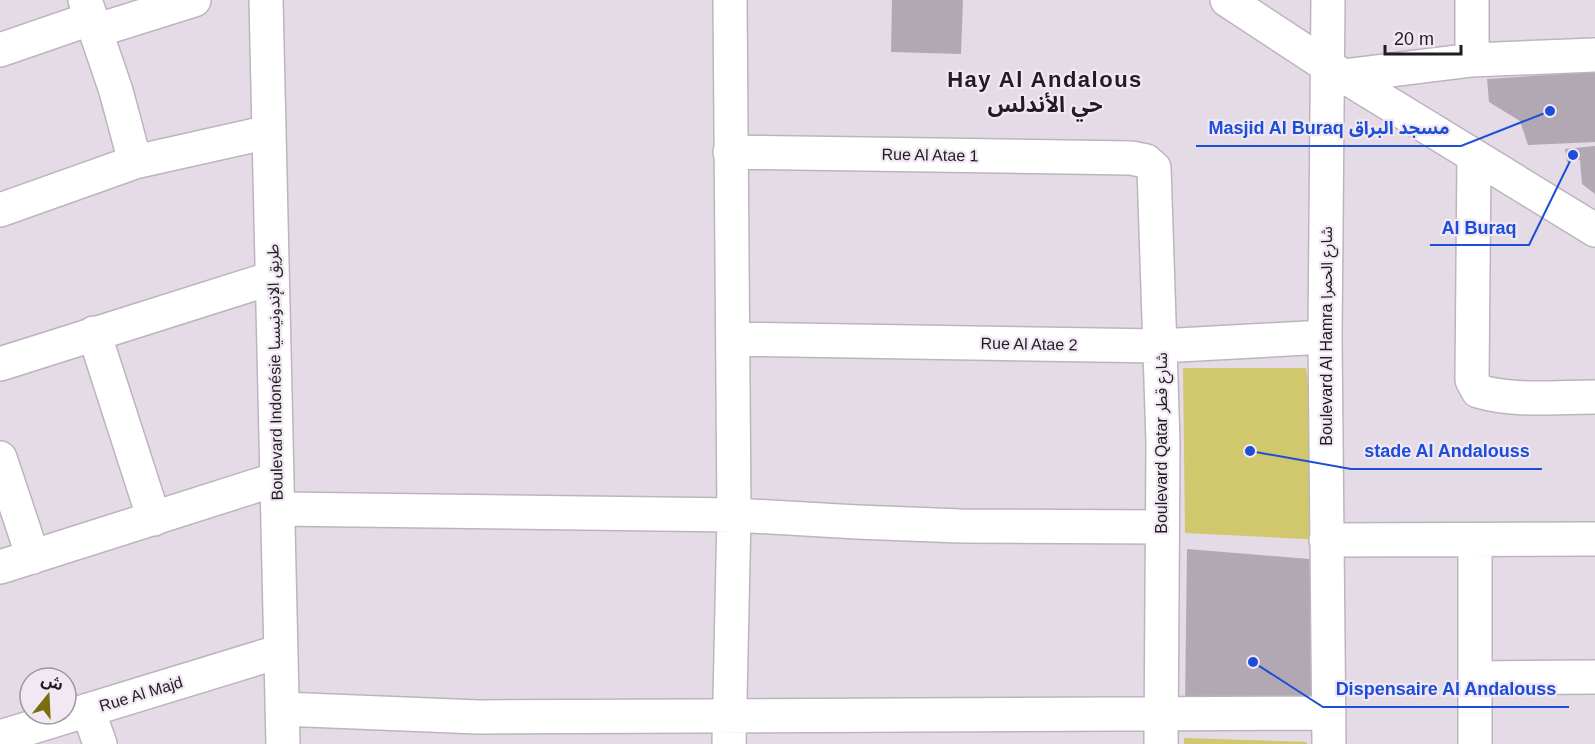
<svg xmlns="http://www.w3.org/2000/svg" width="1595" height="744" viewBox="0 0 1595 744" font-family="Helvetica,'Noto Sans Arabic',sans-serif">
<rect width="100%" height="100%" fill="#e4dbe7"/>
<path fill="#d1c76d" d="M1183 368H1306L1326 540 1185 533Z
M1184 738 1307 742V744H1184Z"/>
<path fill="#b1a8b4" d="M892 0H963L961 54 891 52Z
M1595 72V142L1528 145 1520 121 1489 102 1487 79Z
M1595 146V194L1582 184 1580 160 1567 162 1565 149Z
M1187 549 1309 559 1322 707H1185Z"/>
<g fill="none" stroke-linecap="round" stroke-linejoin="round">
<g stroke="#bdb4bf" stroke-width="36">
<path id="minor" d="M85 0 116 91 135 162
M266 0 283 744
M1227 0 1329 67 1595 230
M1328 0 1325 337 1329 744
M1472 0V60
M95 31 194 0
M0 50 90 19
M1343 76 1472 60 1595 55
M730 152 1131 158 1146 161 1154 168 1163 442 1161 744
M1474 156 1472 380 1478 391C1515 402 1556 397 1595 397
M0 210 135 162 269 132
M94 333 154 519
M733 339 1160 346 1325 337
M0 364 272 278
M0 458 33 557
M278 509 734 515 857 522 961 526 1162 527
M1326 540 1595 539
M0 567 277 479
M1475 678 1595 677
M282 709 478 717 1329 713
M88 710 100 744
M0 737 281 651
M729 744 734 515 730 0
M1475 744V540"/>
</g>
<use href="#minor" stroke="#fff" stroke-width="33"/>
</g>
<g text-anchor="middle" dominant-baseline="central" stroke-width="4.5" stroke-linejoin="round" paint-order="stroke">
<g font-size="16" fill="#201c21" stroke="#f1e8f4">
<text transform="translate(930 155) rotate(1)">Rue Al Atae 1</text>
<text transform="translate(1326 336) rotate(-90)">Boulevard Al Hamra شارع الحمرا</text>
<text transform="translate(1029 344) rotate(1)">Rue Al Atae 2</text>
<text transform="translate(275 372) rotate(-91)">Boulevard Indonésie طريق الإندونيسيا</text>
<text transform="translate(1161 443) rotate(-90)">Boulevard Qatar شارع قطر</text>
<text transform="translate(141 694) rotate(-17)">Rue Al Majd</text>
</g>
<g font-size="22" font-weight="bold" letter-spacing="1.5" fill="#201c21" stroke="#f1e8f4">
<text x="1045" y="79">Hay Al Andalous<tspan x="1045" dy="25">حي الأندلس</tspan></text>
</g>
</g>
<path fill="none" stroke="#1d4ed8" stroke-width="2" d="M1550 111L1461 146H1196M1573 155L1529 245H1430M1250 451L1351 469H1542M1253 662L1323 707H1569"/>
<g fill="#1d4ed8" stroke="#f1e8f4" stroke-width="2">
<circle cx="1550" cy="111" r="6"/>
<circle cx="1573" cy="155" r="6"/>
<circle cx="1250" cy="451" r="6"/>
<circle cx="1253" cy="662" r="6"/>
</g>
<g font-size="18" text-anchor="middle" font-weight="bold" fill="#1d4ed8" stroke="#f1e8f4" stroke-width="4.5" stroke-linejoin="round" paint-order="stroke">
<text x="1329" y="134">Masjid Al Buraq مسجد البراق</text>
<text x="1479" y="234">Al Buraq</text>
<text x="1447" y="457">stade Al Andalouss</text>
<text x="1446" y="695">Dispensaire Al Andalouss</text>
</g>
<g transform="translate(48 696) rotate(18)"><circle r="28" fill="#f1e8f4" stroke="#9d96a0" stroke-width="1.5"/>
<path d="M0-4.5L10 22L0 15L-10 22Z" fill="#786e0c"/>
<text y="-9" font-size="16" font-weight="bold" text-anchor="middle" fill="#201c21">ش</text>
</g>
<path d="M1385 45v9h76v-9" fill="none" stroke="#201c21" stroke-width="3"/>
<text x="1394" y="45" font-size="18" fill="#201c21" stroke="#f1e8f4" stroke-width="4.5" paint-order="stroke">20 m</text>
</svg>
